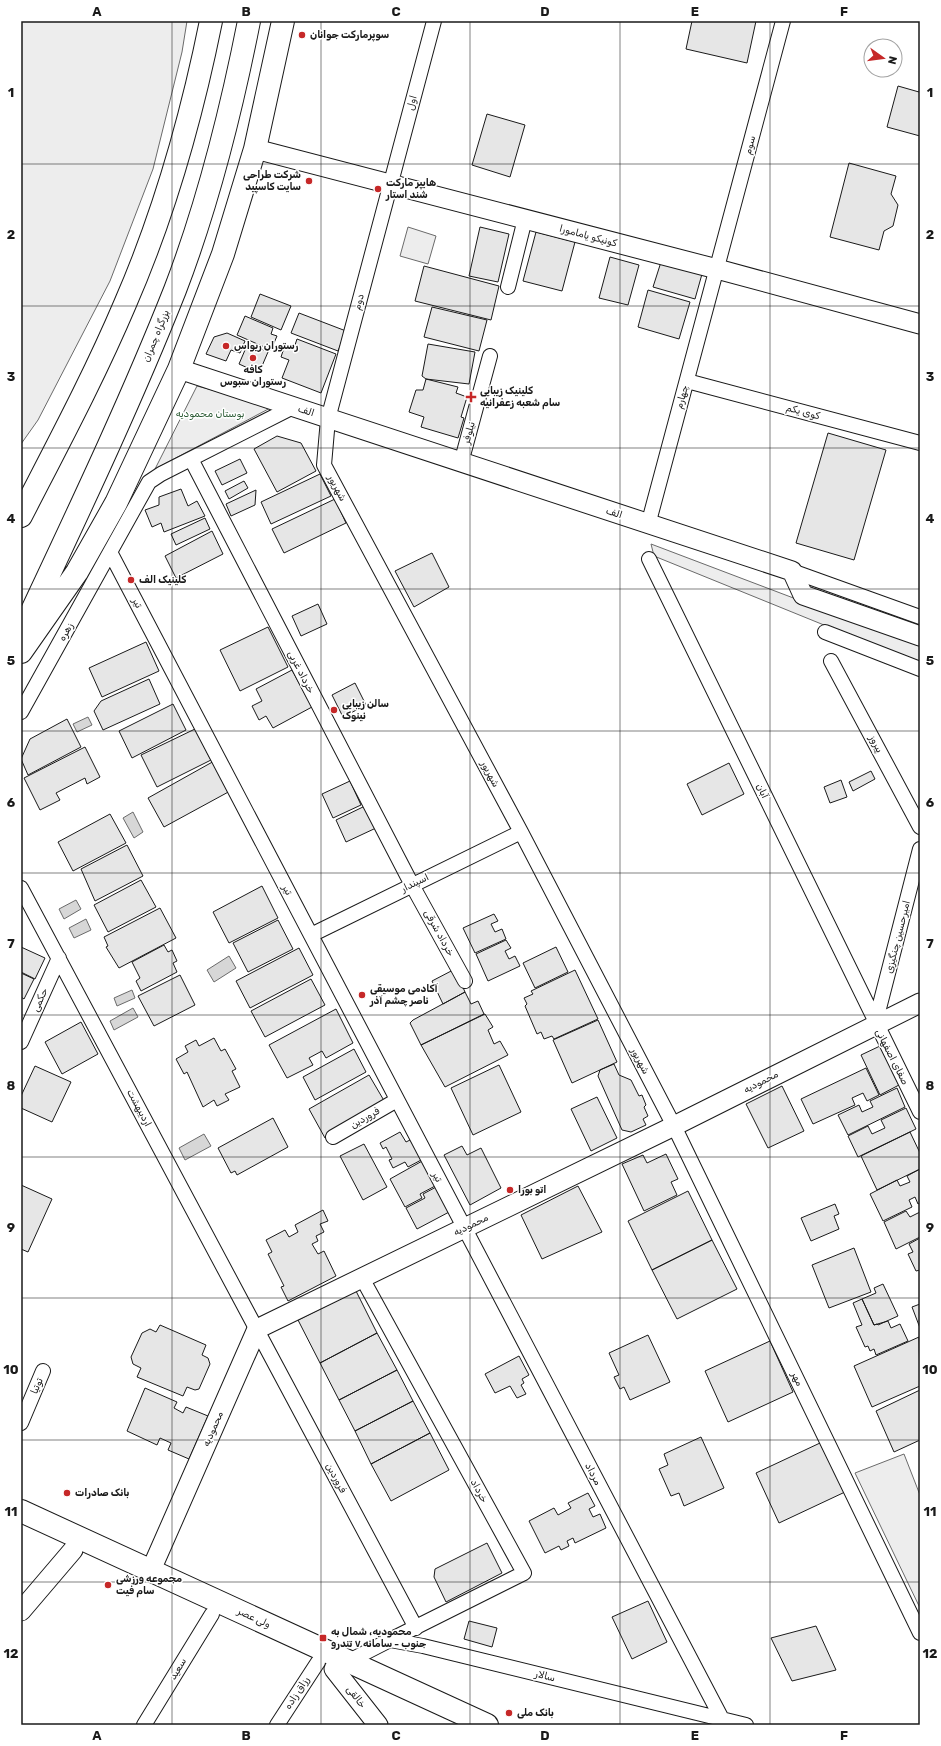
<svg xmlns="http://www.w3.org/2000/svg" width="941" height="1746" viewBox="0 0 941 1746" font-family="Rubik,Vazirmatn,sans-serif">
<rect width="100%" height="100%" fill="#fff"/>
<path fill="#ededed" stroke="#6a6a6a" d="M21 21H187L182 52 153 169 110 281 38 420 21 444Z
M408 227 436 236 428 264 400 256Z
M197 386 274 406 155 469Z
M651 544 920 646V664L654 556Z
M904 1454 920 1495V1608L855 1473Z"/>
<path fill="#d7d7d7" stroke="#6a6a6a" d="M88 717 92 725 77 732 73 724Z
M133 812 143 832 134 838 123 818Z
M76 900 81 909 64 919 59 909Z
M86 919 91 930 74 938 69 928Z
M229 956 236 968 214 982 207 970Z
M132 990 135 998 117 1006 114 998Z
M133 1008 138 1017 114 1030 110 1021Z
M204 1134 211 1146 185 1160 179 1148Z"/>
<path fill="#e6e6e6" stroke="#1a1a1a" d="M692 21H756L747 63 686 49Z
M898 86 919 92 920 87V136L887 127Z
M487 114 525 125 510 177 472 165Z
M849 163 896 176 891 194 898 205 893 226 884 231 879 250 830 237Z
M480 227 509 234 498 282 469 276Z
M536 232 575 242 562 291 523 281Z
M610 257 639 265 628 305 599 298Z
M661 262 702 274 695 299 653 287Z
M424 266 499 286 491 320 415 301Z
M648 290 690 302 679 339 638 327Z
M260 294 291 306 281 330 251 317Z
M432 307 487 320 479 351 424 337Z
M299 313 346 331 338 351 291 333Z
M245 316 273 328 271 334 277 336 271 350 237 335Z
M227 333 245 341 240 353 231 350 226 361 206 354 214 337Z
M297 339 336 354 321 393 282 378 289 360 281 357 285 345 294 348Z
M248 343 268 352 259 373 239 364Z
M428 344 475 352 469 384 426 379 422 376Z
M426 379 458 387 456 393 467 397 461 417 464 418 458 438 421 427 424 417 409 412 416 390H423Z
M828 433 886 450 854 560 796 543Z
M277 436 301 443 316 471 277 492 254 449Z
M240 459 247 473 222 485 215 471Z
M320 474 331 496 271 524 261 502Z
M244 481 248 488 229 499 225 491Z
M181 489 188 506 197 501 205 516 164 532 161 523 152 527 145 510 159 505V497Z
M256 490 255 505 231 516 226 504Z
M335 499 346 523 284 553 272 529Z
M205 518 210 529 176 545 171 534Z
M212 531 223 554 176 578 165 556Z
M432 553 449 587 414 607 395 571Z
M318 604 327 624 301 636 292 616Z
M268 627 288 667 240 691 220 650Z
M146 642 159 671 102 697 89 668Z
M292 670 312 707 273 728 266 716 259 720 252 706 262 701 256 689Z
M149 679 160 704 103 730 94 711 101 701Z
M355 683 366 705 343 717 332 695Z
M173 704 186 730 132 758 119 731Z
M67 719 81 747 28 775 21 759 30 739Z
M195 729 211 760 157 787 141 755Z
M85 747 100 777 87 784 85 778 56 793 60 800 40 810 24 778Z
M216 760 232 790 164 827 148 798Z
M729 763 744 794 702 815 687 784Z
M871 771 875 779 853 791 849 782Z
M841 780 847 797 830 803 824 787Z
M350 781 361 805 333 818 322 794Z
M365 806 376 828 346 842 336 820Z
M110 814 126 843 73 871 58 842Z
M127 845 143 876 95 901 81 869Z
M141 880 156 907 108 932 94 905Z
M262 886 278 918 229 943 213 912Z
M160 908 176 938 119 968 106 947 108 946 104 937Z
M494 914 498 921 491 924 495 932 502 929 506 939 475 953 463 928Z
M278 920 293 949 248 972 233 943Z
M506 940 511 948 505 951 509 959 515 956 520 966 488 981 476 954Z
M164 945 168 952 172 950 177 961 173 963 177 972 141 991 136 981 140 978 132 962Z
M21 947 45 958 35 979 21 972Z
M556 947 568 972 535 988 523 963Z
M299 948 313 975 250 1008 236 981Z
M455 969 465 992 443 1004 432 981Z
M575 970 598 1019 554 1039 552 1036 544 1039 541 1032 537 1034 525 1006 527 1004 524 998 533 994 531 991Z
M21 973 34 979 24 999 21 997Z
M180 975 195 1005 154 1026 138 996Z
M311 979 325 1005 265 1037 251 1011Z
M465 992 471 1004 478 1001 484 1014 421 1045 410 1023 413 1020Z
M336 1009 353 1043 326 1058 322 1051 309 1058 313 1065 287 1078 269 1045Z
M485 1014 493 1027 488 1030 494 1044 500 1041 508 1055 445 1087 421 1045Z
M598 1020 617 1062 572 1083 553 1040Z
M81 1022 98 1054 62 1074 45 1042Z
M214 1038 221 1051 225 1049 236 1069 232 1071 240 1087 225 1094 229 1100 217 1106 214 1100 203 1107 187 1072 184 1074 176 1059 188 1052 185 1046 196 1040 199 1046Z
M880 1046 899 1085 880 1095 861 1055Z
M354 1049 366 1072 315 1100 303 1077Z
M614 1064 619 1075 631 1080 639 1096 642 1095 646 1105 644 1107 648 1116 643 1119 646 1125 631 1132 622 1130 598 1076 600 1070Z
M499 1065 521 1112 473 1135 451 1088Z
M35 1066 71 1082 52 1122 21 1108V1096Z
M866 1068 879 1095 867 1101 863 1093 852 1098 855 1105 813 1124 801 1099Z
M369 1075 386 1104 325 1138 309 1109Z
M782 1086 804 1131 768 1148 746 1104Z
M897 1088 905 1107 848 1135 838 1115 859 1105 862 1112 873 1107 870 1101Z
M597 1097 617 1138 591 1151 571 1109Z
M906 1108 916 1129 858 1157 848 1136 868 1126 872 1134 885 1128 881 1120Z
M273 1118 288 1147 237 1175 235 1171 231 1173 218 1148Z
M400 1132 406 1142 412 1139 423 1159 408 1167 405 1162 393 1168 389 1160 392 1159 386 1147 383 1149 380 1143Z
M910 1132 920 1153V1169L877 1190 861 1156Z
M364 1144 387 1187 363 1200 340 1156Z
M462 1146 467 1155 481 1148 501 1188 470 1205 444 1155Z
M666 1154 678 1179 671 1182 677 1195 644 1211 622 1164 643 1155 647 1163Z
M424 1160 437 1185 420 1194 422 1198 405 1207 390 1179Z
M920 1169V1203L918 1204 915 1197 909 1200 912 1207 883 1221 870 1194 897 1180 900 1186 910 1182 907 1176Z
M21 1185 52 1199 28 1252 21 1249Z
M438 1186 451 1211 417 1229 406 1208 425 1198 423 1194Z
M578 1186 602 1232 542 1259 521 1215Z
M688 1191 712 1240 652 1270 628 1221Z
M835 1204 839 1214 834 1216 839 1229 811 1241 801 1218Z
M323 1210 328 1221 320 1224 324 1232 316 1236 318 1241 312 1244 318 1254 324 1251 336 1276 288 1301 281 1287 284 1286 268 1254 272 1252 266 1240 285 1230 289 1237 298 1232 295 1225Z
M906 1211 910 1217 920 1212V1237L896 1249 884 1222Z
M920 1238V1270L916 1271 908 1254 913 1252 909 1244Z
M712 1240 737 1289 677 1319 652 1270Z
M854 1248 871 1292 829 1308 812 1265Z
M883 1284 898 1316 878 1325 877 1324 874 1325 862 1299 876 1293 874 1288Z
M356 1291 377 1333 320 1363 298 1320Z
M862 1299 874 1325 888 1321 891 1328 900 1324 908 1341 876 1355 874 1349 870 1351 868 1346 865 1347 856 1327 862 1325 853 1303Z
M920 1304V1328L912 1307Z
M160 1325 206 1345 202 1355 208 1358 210 1364 199 1389 195 1390 187 1387 183 1396 137 1377 141 1368 133 1364 131 1357 142 1333 150 1329 156 1332Z
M377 1333 397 1370 339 1400 320 1363Z
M648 1335 670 1382 630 1400 624 1387 620 1389 614 1377 619 1375 609 1353Z
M919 1337 920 1386 872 1407 854 1366Z
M770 1341 793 1392 728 1422 705 1371Z
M519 1356 529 1375 522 1379 524 1383 521 1385 526 1394 517 1398 510 1386 495 1393 485 1374Z
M397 1370 413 1401 355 1431 339 1400Z
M145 1388 177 1402 174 1408 183 1413 186 1407 208 1416 189 1459 168 1450 171 1443 160 1438 157 1445 127 1431Z
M920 1390V1440L894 1452 876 1411Z
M413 1401 430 1433 371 1464 355 1431Z
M430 1433 449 1470 391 1501 371 1464Z
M701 1437 724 1488 684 1506 679 1493 671 1496 659 1469 668 1465 664 1454Z
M820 1443 845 1492 779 1523 756 1473Z
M588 1493 595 1506 589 1509 593 1517 600 1514 606 1528 575 1543 573 1538 567 1541 569 1546 561 1550 559 1546 545 1553 529 1521 554 1508 558 1515 571 1508 568 1503Z
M487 1543 502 1573 446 1602 434 1577 435 1569Z
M648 1601 667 1642 632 1659 612 1617Z
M469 1621 497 1628 492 1647 464 1639Z
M816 1626 836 1670 792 1681 771 1638Z"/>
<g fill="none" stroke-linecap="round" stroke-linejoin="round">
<g stroke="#1a1a1a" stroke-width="16">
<path id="street" d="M434 21 328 419 324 465 521 832 674 1126 920 1633
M508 287 525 219
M687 381 920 443
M191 459 412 885 465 981
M461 463 490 356
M648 525 783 21
M110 552 722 1719
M649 559 920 1112
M792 571 920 617
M825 632 920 669
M831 661 920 827
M21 712 149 482 161 474 293 407
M21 888 416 1628
M311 935 521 832
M875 1024 920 849
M21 1042 59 958
M333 1137 397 1100
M362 1278 524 1573 390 1640
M21 1423 43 1371
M347 1662 390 1640 423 1646 746 1725
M144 1725 212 1614
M277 1725 318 1662"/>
</g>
<g stroke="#1a1a1a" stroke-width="21">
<path id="secondary" d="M255 149 717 269 920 324
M179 369 792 571 803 595 920 636
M151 1570 257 1329 674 1126 920 1003
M21 1611 73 1550
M334 1669 378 1725"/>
</g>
<g stroke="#1a1a1a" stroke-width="24">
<path id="primary" d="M21 1511 487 1725"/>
</g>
<g stroke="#1a1a1a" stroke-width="24">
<path id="highway" d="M21 516C57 446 94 377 125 304 163 217 192 115 211 21
M22 632C75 519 129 406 175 290 208 204 231 112 249 21
M21 652 77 572 116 503 179 369 223 254 255 149 283 21"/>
</g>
<use href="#street" stroke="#fff" stroke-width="14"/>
<use href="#secondary" stroke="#fff" stroke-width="19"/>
<use href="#primary" stroke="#fff" stroke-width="22"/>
<use href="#highway" stroke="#fff" stroke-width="22"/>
</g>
<path fill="none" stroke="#1a1a1a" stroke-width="1" stroke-opacity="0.55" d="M172 21V1725M321 21V1725M470 21V1725M620 21V1725M770 21V1725M21 164H920M21 306H920M21 448H920M21 589H920M21 731H920M21 873H920M21 1015H920M21 1157H920M21 1298H920M21 1440H920M21 1582H920"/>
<g fill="#c62828" stroke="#fff" stroke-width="1.5">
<circle cx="302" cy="35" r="4"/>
<circle cx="309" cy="181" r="4"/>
<circle cx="378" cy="189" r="4"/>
<circle cx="226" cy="346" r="4"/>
<circle cx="253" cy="358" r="4"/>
<path d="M469 391h4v4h4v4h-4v4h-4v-4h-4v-4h4z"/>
<circle cx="131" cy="580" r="4"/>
<circle cx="334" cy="710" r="4"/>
<circle cx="362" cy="995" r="4"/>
<circle cx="510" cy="1190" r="4"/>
<circle cx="67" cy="1493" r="4"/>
<circle cx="108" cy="1585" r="4"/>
<rect x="319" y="1634" width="8" height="8" rx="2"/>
<circle cx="509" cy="1713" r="4"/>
</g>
<g text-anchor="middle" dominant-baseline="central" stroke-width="3" stroke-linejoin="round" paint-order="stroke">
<g font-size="10" font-weight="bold" fill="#1a1a1a" stroke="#fff" text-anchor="start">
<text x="310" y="35">سوپرمارکت جوانان</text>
<text x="301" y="175" text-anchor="end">شرکت طراحی<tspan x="301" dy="12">سایت کاسپید</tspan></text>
<text x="386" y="183">هایپر مارکت<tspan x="386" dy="12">شند استار</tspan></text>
<text x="234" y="346">رستوران ریواس</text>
<text x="253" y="370" text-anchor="middle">کافه<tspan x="253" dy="12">رستوران سبوس</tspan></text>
<text x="480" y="391">کلینیک زیبایی<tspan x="480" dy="12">سام شعبه زعفرانیه</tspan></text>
<text x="139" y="580">کلینیک الف</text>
<text x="342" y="704">سالن زیبایی<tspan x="342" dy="12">نینوک</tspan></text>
<text x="370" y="989">آکادمی موسیقی<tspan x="370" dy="12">ناصر چشم آذر</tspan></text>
<text x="518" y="1190">اتو بورا</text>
<text x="75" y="1493">بانک صادرات</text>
<text x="116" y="1579">مجموعه ورزشی<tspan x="116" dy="12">سام فیت</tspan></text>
<text x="331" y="1632">محمودیه، شمال به<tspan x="331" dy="12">جنوب - سامانه ۷ تندرو</tspan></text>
<text x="517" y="1713">بانک ملی</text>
</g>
<g font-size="10" fill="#1a1a1a" stroke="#fff">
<text transform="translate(412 103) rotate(-75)">اول</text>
<text transform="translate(750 145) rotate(-75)">سوم</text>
<text transform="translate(588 236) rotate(15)">کونیکو یامامورا</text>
<text transform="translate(359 302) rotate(-75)">دوم</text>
<text transform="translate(156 336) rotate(-68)">بزرگراه چمران</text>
<text transform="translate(682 397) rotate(-75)">چهارم</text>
<text transform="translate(306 411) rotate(18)">الف</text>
<text transform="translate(803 412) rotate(15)">کوی یکم</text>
<text transform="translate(469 433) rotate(-75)">نیلوفر</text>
<text transform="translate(337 488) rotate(62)">شهریور</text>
<text transform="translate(614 513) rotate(18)">الف</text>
<text transform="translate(137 603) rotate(62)">تیر</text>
<text transform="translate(66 632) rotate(-61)">زهره</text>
<text transform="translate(301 672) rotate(63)">خرداد غربی</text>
<text transform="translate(876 744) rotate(62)">پیروز</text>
<text transform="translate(490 774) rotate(62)">شهریور</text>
<text transform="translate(762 791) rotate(64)">آبان</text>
<text transform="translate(415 883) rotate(-26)">اسپندار</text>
<text transform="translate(287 890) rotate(62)">تیر</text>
<text transform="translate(439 933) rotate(61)">خرداد شرقی</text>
<text transform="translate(898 937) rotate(-76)">امیرحسین چنگیزی</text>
<text transform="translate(40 1000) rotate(-66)">حکمی</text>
<text transform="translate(892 1057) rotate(63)">صفای اصفهانی</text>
<text transform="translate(640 1061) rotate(62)">شهریور</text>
<text transform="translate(761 1082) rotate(-27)">محمودیه</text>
<text transform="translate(139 1108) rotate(62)">اردیبهشت</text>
<text transform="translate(365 1118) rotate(-30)">فروردین</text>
<text transform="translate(437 1177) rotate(62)">تیر</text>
<text transform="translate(471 1225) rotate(-26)">محمودیه</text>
<text transform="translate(797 1379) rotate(64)">مهر</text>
<text transform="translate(37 1386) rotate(-67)">توتیا</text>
<text transform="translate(213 1429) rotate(-66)">محمودیه</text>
<text transform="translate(593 1474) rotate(62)">مرداد</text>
<text transform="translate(336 1478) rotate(62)">فروردین</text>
<text transform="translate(479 1491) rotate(61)">خرداد</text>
<text transform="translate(254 1618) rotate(25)">ولی عصر</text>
<text transform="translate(178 1669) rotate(-59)">سعید</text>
<text transform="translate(545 1676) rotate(14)">سالار</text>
<text transform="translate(297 1693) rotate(-57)">رزاق زاده</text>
<text transform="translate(356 1697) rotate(52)">خالقی</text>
</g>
<g font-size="10" fill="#2b5a34" stroke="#fff">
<text x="210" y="414">بوستان محمودیه</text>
</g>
</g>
<rect width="941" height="1746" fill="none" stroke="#ffffff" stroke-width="44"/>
<g transform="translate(883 58) rotate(104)"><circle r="19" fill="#ffffff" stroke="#a3a3a3"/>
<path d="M0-3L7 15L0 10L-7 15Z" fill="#c62828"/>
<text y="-6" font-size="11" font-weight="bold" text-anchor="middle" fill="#1a1a1a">N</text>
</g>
<rect x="22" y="22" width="897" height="1702" fill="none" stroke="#1a1a1a" stroke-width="1.5"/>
<g font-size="13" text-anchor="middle" font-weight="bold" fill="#1a1a1a">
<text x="97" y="16">A</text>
<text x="246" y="16">B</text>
<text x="396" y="16">C</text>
<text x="545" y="16">D</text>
<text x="695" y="16">E</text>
<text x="844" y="16">F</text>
<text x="11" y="97">1</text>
<text x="930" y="97">1</text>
<text x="11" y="239">2</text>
<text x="930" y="239">2</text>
<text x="11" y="381">3</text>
<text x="930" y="381">3</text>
<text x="11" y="523">4</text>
<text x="930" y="523">4</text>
<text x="11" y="665">5</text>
<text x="930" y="665">5</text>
<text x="11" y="807">6</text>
<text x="930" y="807">6</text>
<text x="11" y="948">7</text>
<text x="930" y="948">7</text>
<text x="11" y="1090">8</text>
<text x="930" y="1090">8</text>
<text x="11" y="1232">9</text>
<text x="930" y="1232">9</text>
<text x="11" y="1374">10</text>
<text x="930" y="1374">10</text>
<text x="11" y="1516">11</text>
<text x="930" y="1516">11</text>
<text x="11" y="1658">12</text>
<text x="930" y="1658">12</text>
<text x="97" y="1740">A</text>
<text x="246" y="1740">B</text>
<text x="396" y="1740">C</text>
<text x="545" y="1740">D</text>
<text x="695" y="1740">E</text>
<text x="844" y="1740">F</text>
</g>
</svg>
